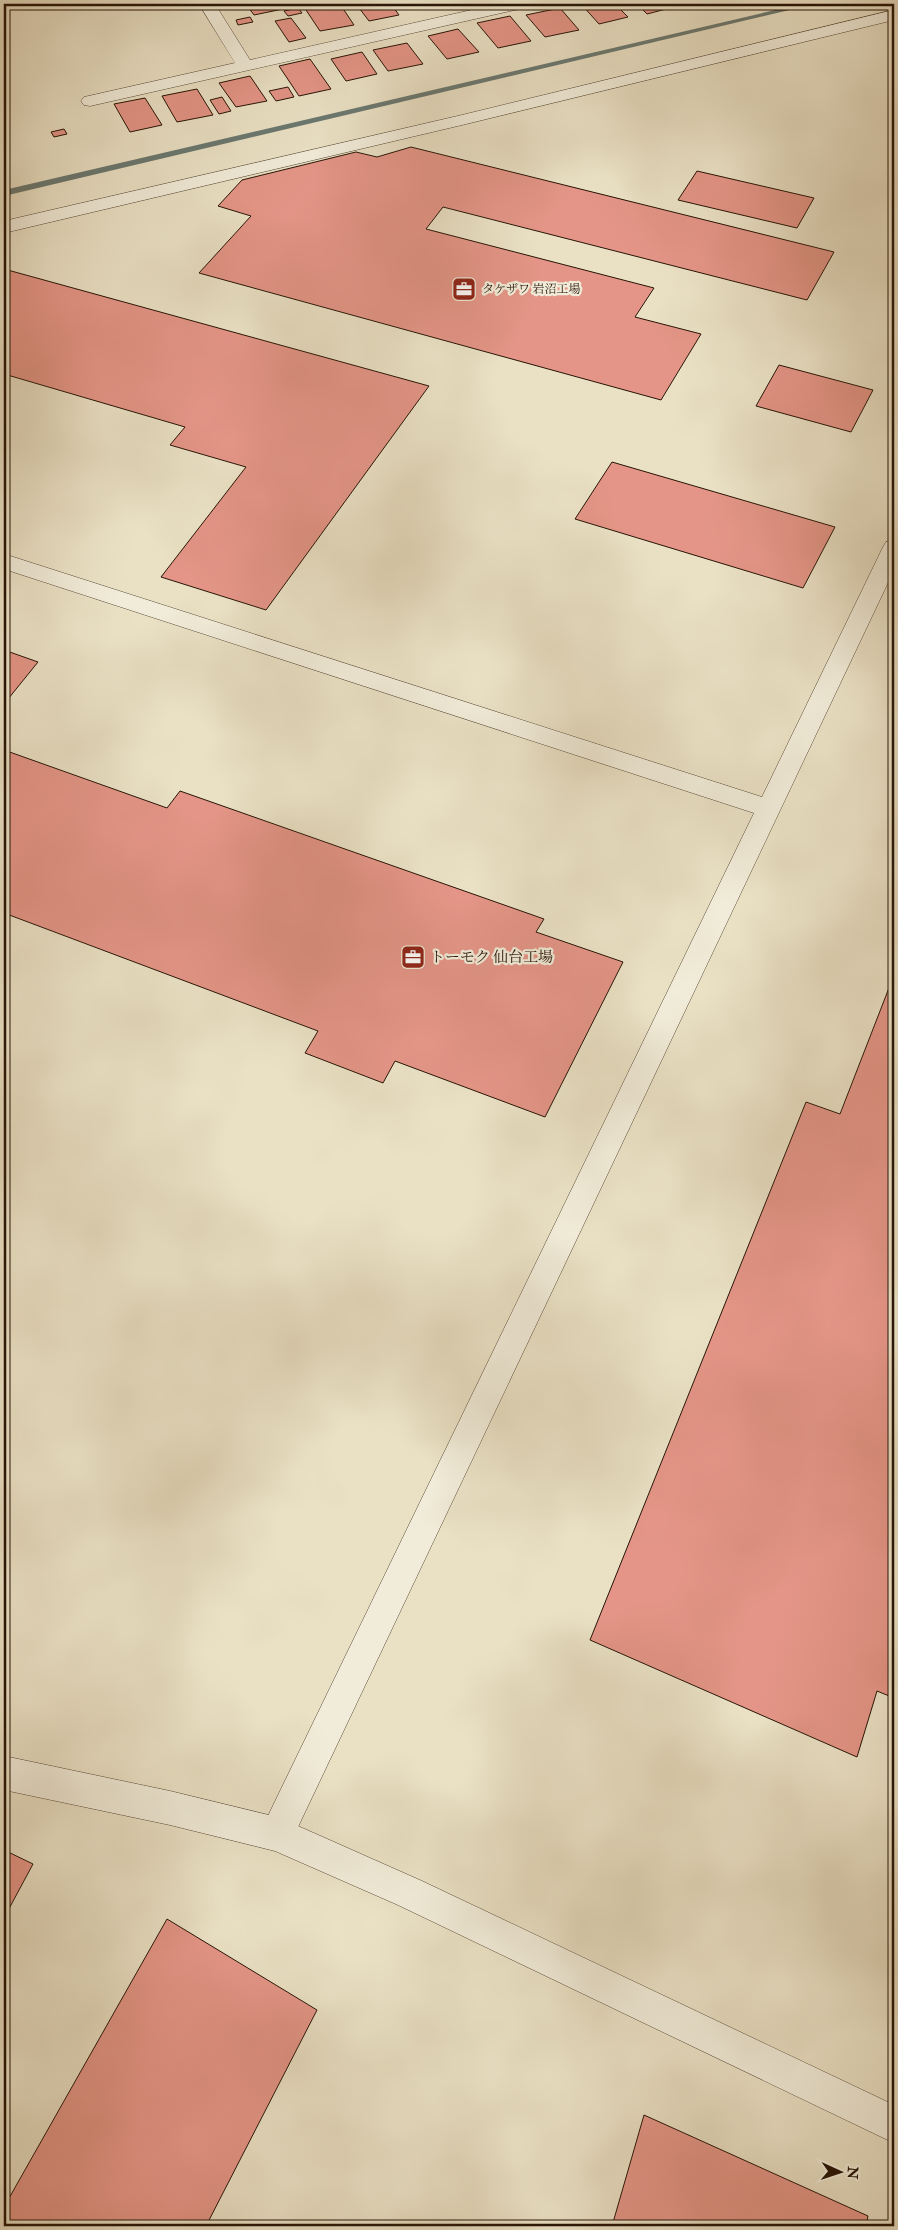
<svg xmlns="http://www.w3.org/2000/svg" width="898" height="2230" viewBox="0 0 898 2230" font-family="'IM FELL Double Pica','Noto Serif JP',serif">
<rect width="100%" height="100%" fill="#eae1c5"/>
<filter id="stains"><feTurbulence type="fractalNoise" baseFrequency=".004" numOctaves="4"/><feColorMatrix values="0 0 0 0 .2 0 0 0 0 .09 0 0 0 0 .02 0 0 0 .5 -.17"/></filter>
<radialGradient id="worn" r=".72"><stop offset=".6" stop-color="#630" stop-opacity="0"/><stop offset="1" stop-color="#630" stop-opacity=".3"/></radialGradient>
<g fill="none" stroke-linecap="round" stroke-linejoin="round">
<path fill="#6b7971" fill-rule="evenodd" d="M801 4H815L4 196V190Z"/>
</g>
<path fill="#e49587" stroke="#271406" d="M246 4H279L283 9 254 15Z
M320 4H340L354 25 320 31 304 7Z
M356 4H391L399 15 369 21Z
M419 4H444L422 8Z
M581 4H615L628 17 599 24Z
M637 4H670L674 7 647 14Z
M298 8 302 13 288 16 284 11Z
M560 8 579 30 545 37 526 15Z
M510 16 531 41 498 48 477 23Z
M250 17 253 22 238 25 236 20Z
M291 18 306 38 289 42 275 21Z
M458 29 479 52 447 59 428 36Z
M407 43 423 64 388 71 373 50Z
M362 52 377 74 346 81 331 59Z
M310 59 331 89 299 96 279 66Z
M250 76 267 101 236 107 219 83Z
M288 87 294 97 276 101 269 91Z
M197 89 213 115 177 122 162 96Z
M222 97 231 111 219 114 210 100Z
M145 98 162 125 130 132 114 104Z
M64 129 67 134 54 137 51 132Z
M411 147 834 252 807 300 443 207 426 229 654 288 635 317 701 334 661 400 199 273 251 216 218 206 242 180 356 152 377 157Z
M697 171 814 198 797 228 678 200Z
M4 269 429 386 266 610 161 577 246 467 170 445 185 427 4 374Z
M779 365 873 390 851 432 756 406Z
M612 462 835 527 803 588 575 519Z
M4 650 38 662 4 704Z
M4 750 167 808 180 791 544 919 536 932 623 962 545 1117 395 1061 383 1083 305 1053 318 1031 4 913Z
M894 975V1698L877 1691 857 1757 590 1640 806 1102 840 1114Z
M4 1850 33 1864 4 1918Z
M167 1919 317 2010 206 2226H4V2207Z
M644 2115 868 2216 866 2226H612Z"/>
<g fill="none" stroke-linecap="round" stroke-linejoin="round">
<g stroke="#584736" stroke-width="1">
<path id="minor" d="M199 4H215L250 60 498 4H527L525 8 519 9 90 106 84 105 81 101 84 97 235 63Z
M894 10V20L462 125 4 233V221L462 115Z
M894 540V570L289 1846 277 1851 265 1846 260 1834 265 1822 754 813 4 569V554L762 797 883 547 886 542Z"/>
</g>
<g stroke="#584736" stroke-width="1">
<path id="tertiary" d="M4 1756 170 1791 277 1817 289 1822 422 1881 894 2105V2143L398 1905 275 1851 170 1825 4 1790Z"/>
</g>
<use href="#minor" fill="#f1ecd9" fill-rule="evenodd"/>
<use href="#tertiary" fill="#f1ecd9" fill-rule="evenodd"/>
</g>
<defs>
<g id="office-square" transform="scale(1.25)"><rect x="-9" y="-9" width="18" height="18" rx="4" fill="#8f2418" stroke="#f1ecd9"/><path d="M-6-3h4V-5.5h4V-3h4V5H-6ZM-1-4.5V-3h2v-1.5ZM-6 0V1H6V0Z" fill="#fff"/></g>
</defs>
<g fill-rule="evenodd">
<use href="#office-square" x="464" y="289"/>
<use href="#office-square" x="413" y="957"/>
</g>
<g text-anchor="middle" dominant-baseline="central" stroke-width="4.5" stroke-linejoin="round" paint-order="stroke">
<g font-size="12" fill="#271406" stroke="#f1ecd9" text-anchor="start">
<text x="482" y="289">タケザワ 岩沼工場</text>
</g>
<g font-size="15" fill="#271406" stroke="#f1ecd9" text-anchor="start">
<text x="430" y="957">トーモク 仙台工場</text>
</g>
</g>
<rect width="898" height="2230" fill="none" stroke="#eae1c5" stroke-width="20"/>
<rect x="5" y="5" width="888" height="2220" fill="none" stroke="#271406" stroke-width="2.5"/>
<rect x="10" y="10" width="878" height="2210" fill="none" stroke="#271406"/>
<g transform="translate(840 2172) rotate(93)" stroke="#f1ecd9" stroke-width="4" paint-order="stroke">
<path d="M0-4L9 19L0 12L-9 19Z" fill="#271406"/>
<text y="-8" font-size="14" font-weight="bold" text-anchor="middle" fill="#271406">N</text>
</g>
<rect width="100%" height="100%" filter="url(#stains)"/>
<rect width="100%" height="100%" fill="url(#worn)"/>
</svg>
